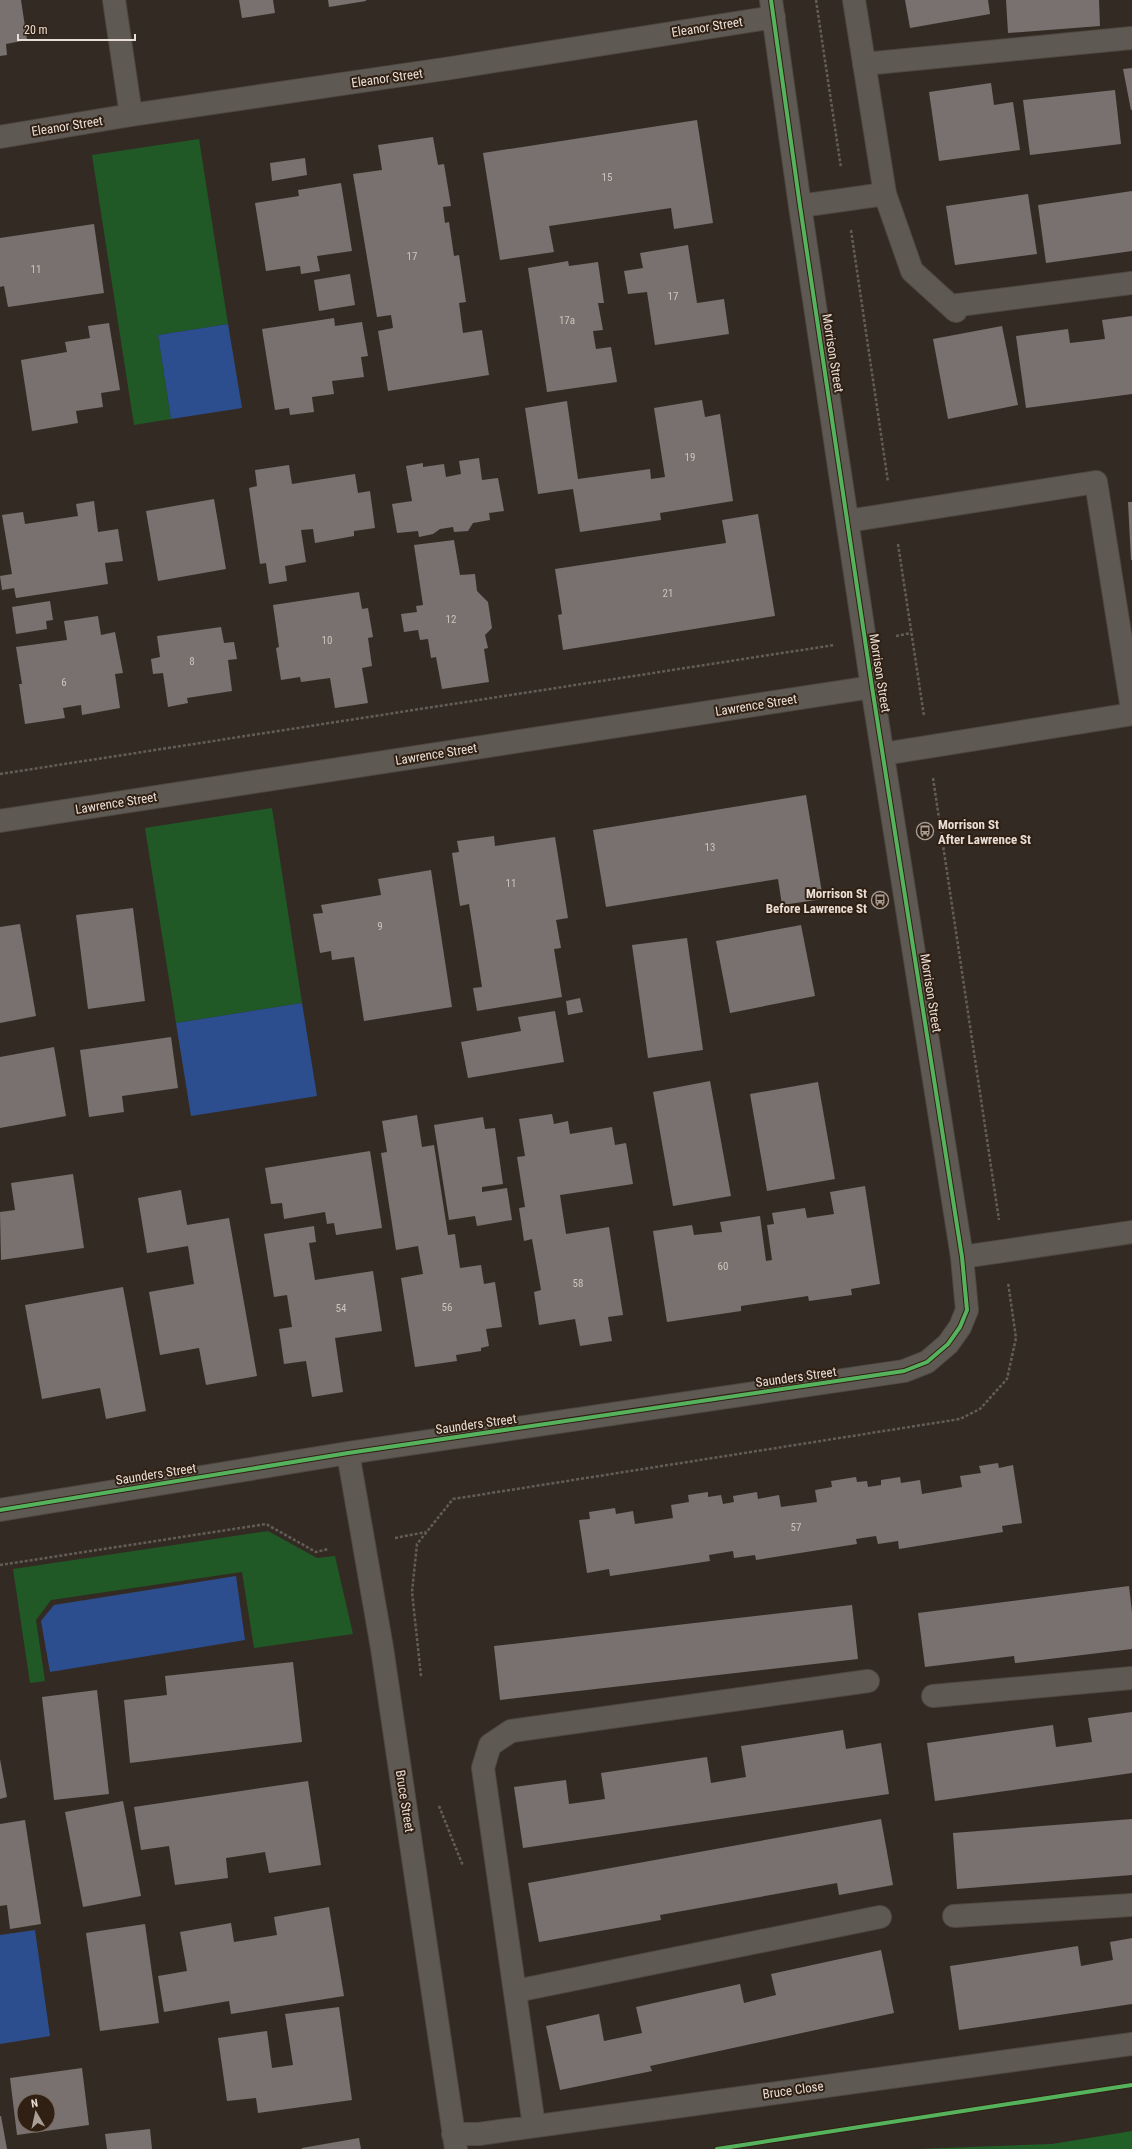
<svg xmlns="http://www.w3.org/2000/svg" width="1132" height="2149" viewBox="0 0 1132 2149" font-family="'Roboto Condensed',sans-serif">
<rect width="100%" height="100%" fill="#332b23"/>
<path fill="#205925" d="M199 139 228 324 158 335 171 419 134 425 92 155Z
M272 808 302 1003 176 1023 145 828Z
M268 1531 317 1558 335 1556 353 1634 254 1648 242 1572 51 1600 36 1620 45 1681 30 1683 13 1569Z"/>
<path fill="#216127" d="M1132 2131V2149H919L1052 2144Z"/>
<path fill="#2d4e8e" d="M228 324 242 408 171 419 158 335Z
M302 1003 317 1096 191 1116 176 1023Z
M236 1576 245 1640 50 1672 41 1621 54 1605Z
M35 1930 50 2036 0 2044V1935Z"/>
<path fill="#79716f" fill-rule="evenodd" d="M0 0H21L27 40 6 44 7 55 0 56Z
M239 0H273L275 13 242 18Z
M328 0H366V1L329 7Z
M905 0H988L990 14 910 28Z
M1006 0H1099L1100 26 1008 33Z
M1132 68V110H1131L1123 69Z
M991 83 994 105 1013 102 1020 150 939 161 929 92Z
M1115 90 1121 144 1030 155 1023 100Z
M697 120 713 223 674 229 671 208 549 226 554 252 500 260 483 153Z
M433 137 438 165 444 164 451 206 443 207 445 223 449 222 454 256 459 255 466 302 459 303 463 333 482 330 489 375 388 391 378 331 393 328 391 315 377 317 353 174 382 170 378 145Z
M305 158 307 175 272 181 270 163Z
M341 183 352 251 317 256 320 271 301 274 300 266 266 271 255 203 299 196 298 190Z
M1132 191V251L1046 263 1038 205Z
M1028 194 1037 254 955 265 946 206Z
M94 224 104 293 8 307 4 286 0 287V238Z
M688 245 697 303 724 299 729 334 655 345 647 292 628 294 624 271 643 268 640 253Z
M568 261 569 266 598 262 604 303H598L603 330 593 331 596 349 611 347 617 382 547 392 528 268Z
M350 274 355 305 319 311 314 280Z
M1132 316V394L1026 408 1016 336 1068 329 1070 343 1105 339 1102 320Z
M334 318 335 326 362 322 368 356 361 357 364 377 332 381 334 394 312 397 314 412 290 415 289 408 275 410 262 329Z
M109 323 120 390 101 393 103 407 76 411 78 423 32 431 21 360 67 352 65 342 90 338 88 326Z
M1002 326 1018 405 948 419 933 339Z
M702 400 705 417 720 414 733 501 660 513 661 520 580 532 573 489 538 494 525 408 567 401 578 479 650 469 651 479 665 477 654 408Z
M479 458 482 480 498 478 504 511 489 513 490 520 473 523 468 531 454 532 453 527 440 529 433 534 419 537 418 531 397 533 392 504 412 501 406 466 423 463V467L444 464 446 477 461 474 459 461Z
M289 465 292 484 355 474 358 493 370 491 375 528 354 531V536L315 543 313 529 301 530 306 562 285 566 287 581 269 584 266 563 260 564 249 488 257 486 255 470Z
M214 499 226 569 158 581 146 511Z
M94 501 98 532 118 529 123 561 105 563 108 584 16 598 14 588 2 590 0 576 12 574 2 515 23 512 25 524 78 516 76 504Z
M1128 502H1132V560H1131Z
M758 514 775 616 563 650 558 615 562 614 555 569 726 543 722 520Z
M454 540 460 575 475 574 477 591 488 602 492 628 485 635 488 648 484 649 489 682 442 689 436 657 431 658 428 639 420 640 418 630 404 632 401 614 417 612 416 606 423 605 414 545Z
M359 592 362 609 368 608 373 637 368 638 372 666 362 668 368 703 335 708 330 678 301 682 300 677 281 680 276 648 279 647 273 605Z
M50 601 53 620 46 621 47 629 16 634 12 607Z
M98 616 101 635 115 632 123 673 115 674 120 708 82 715 81 705 63 708 65 718 25 724 19 684H22L16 647 67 640 64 621Z
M221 627 224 643 234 642 237 659 228 660 232 691 187 698 188 703 168 707 163 673 153 674 151 659 160 657 157 636Z
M806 795 823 899 782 905 778 879 606 907 593 830Z
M494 836 495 846 555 837 568 918 556 920 561 948 554 949 562 997 477 1011 473 988 482 987 469 904 460 906 452 853 459 852 457 841Z
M431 870 452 1007 364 1021 354 957 332 960 331 951 320 953 313 914 323 913 321 905 381 895 378 879Z
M133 908 145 1001 88 1009 76 915Z
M20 924 36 1016 0 1023V927Z
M801 925 815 996 730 1013 716 941Z
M687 938 703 1050 648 1058 632 945Z
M580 998 583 1012 568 1015 566 1001Z
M555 1011 564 1062 468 1078 461 1042 521 1031 518 1017Z
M171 1037 178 1088 122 1096 124 1112 89 1117 80 1050Z
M54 1047 66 1116 0 1128V1057Z
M710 1081 731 1196 673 1206 653 1092Z
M818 1082 835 1179 767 1191 750 1094Z
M552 1114 554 1124 568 1121 570 1134 612 1127 615 1145 626 1143 633 1184 560 1195 566 1234 609 1227 623 1315 608 1317 612 1341 580 1346 575 1319 539 1325 534 1292 541 1290 532 1239 524 1241 519 1208 525 1207 517 1157 525 1156 519 1119Z
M417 1115 422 1147 434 1145 448 1235 455 1234 460 1268 481 1265 484 1284 495 1282 502 1327 486 1329 489 1346 481 1348V1351L456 1355 457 1361 415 1367 401 1278 423 1274 418 1246 396 1250 381 1153 387 1152 382 1121Z
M483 1117 485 1129 495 1128 503 1184 482 1187V1192L507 1188 512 1220 477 1226 475 1216 449 1220 434 1125Z
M370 1151 382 1228 336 1235 334 1223 327 1224 325 1212 284 1219 282 1203 271 1204 265 1168Z
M73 1174 84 1248 1 1260 0 1212 15 1210 11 1183Z
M865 1186 880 1284 851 1289 852 1295 809 1301 808 1296 741 1306V1311L667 1322 653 1231 692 1225 694 1235 722 1232 720 1222 760 1216 766 1261 772 1260 767 1225 774 1224 772 1213 805 1208 807 1218 834 1214 830 1192Z
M181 1190 187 1225 229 1218 257 1376 206 1385 199 1348 160 1355 149 1292 194 1284 188 1246 147 1253 138 1198Z
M314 1226 316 1242 309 1243 315 1280 373 1271 382 1331 335 1338 343 1392 312 1397 306 1361 284 1364 279 1329 292 1327 287 1295 274 1297 264 1234Z
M123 1287 146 1411 106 1419 100 1388 42 1399 25 1305Z
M998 1463 999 1468 1013 1465 1022 1523 1002 1526 1003 1532 899 1549 898 1541 878 1544 876 1536 856 1539 857 1544 756 1560 755 1555 734 1558 733 1551 709 1555 710 1561 610 1576 609 1569 587 1573 579 1520 590 1519 589 1512 615 1508 616 1514 633 1511 635 1524 673 1518 671 1505 689 1502 688 1495 708 1492V1497L721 1495 723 1504 734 1502 733 1496 757 1492 758 1499 779 1495 781 1507 817 1502 815 1490 832 1487 831 1481 856 1477 857 1482 867 1481 868 1487 881 1485V1480L900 1477 901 1483 920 1480 922 1494 962 1487 960 1476 981 1473 979 1466Z
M1129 1586 1132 1612V1649L1015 1663 1014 1656 925 1667 918 1613Z
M852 1605 858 1659 500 1700 494 1646Z
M293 1662 302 1742 130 1763 124 1700 167 1695 165 1676Z
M97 1690 109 1794 54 1800 42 1697Z
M1132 1712V1773L935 1801 927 1743 1053 1725 1056 1747 1092 1742 1088 1718Z
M843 1730 846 1749 881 1743 889 1794 523 1848 514 1787 566 1780 569 1804 605 1799 601 1773 707 1757 711 1783 746 1777 741 1746Z
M0 1759 7 1797 0 1799Z
M308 1781 321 1865 269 1873 265 1852 226 1858 228 1878 175 1885 169 1846 141 1850 134 1807Z
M123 1801 141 1896 83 1907 65 1812Z
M881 1819 893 1885 839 1895 837 1883 660 1915 661 1920 539 1942 528 1883Z
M1132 1819V1875L957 1889 953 1833Z
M25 1820 41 1924 10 1929 7 1905 0 1906V1824Z
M329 1907 344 1996 231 2014 229 2001 164 2012 158 1976 187 1971 180 1932 231 1923 234 1942 277 1935 274 1917Z
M145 1924 159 2023 100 2031 86 1933Z
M1132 1938V2004L959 2030 950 1966 1078 1946 1081 1966 1113 1960 1110 1942Z
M881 1950 894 2013 650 2066 652 2071 560 2090 546 2026 599 2014 604 2041 642 2033 636 2007 740 1984 744 2003 776 1995 771 1974Z
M339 2007 352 2100 258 2113 256 2098 227 2101 218 2038 267 2031 272 2068 293 2065 285 2014Z
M82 2068 89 2125 17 2135 10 2078ZM24 2101H48V2125H24Z
M0 2116H1L7 2149H0Z
M150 2129 152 2149H107L105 2134Z
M359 2138 361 2149H302V2148Z"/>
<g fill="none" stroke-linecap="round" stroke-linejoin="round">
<g stroke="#4f4842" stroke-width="24">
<path id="minor" d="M114 0 131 115
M854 0 885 194 912 271 956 311
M864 64 1132 38
M0 137 131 115 451 68 774 17
M800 206 885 194
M951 306 1132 283
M848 521 1096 482 1132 709
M883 754 1132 714
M0 821 872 687
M962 1257 1132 1232
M348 1453 382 1648 456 2149
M0 1510 348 1453 904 1371 927 1362 948 1344 960 1327 967 1310 962 1257 872 687 800 206 771 0
M933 1696 1132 1678
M954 1916 1132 1905
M516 1991 880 1917
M534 2126 483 1768 490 1745 511 1731 868 1681
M453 2134H479L1132 2044"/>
</g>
<path stroke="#635d58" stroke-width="2.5" stroke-dasharray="3 2" stroke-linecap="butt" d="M816 0 841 168
M851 230 888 482
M898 544 924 716
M896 636 911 633
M0 774 834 645
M933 778 999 1220
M395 1538 426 1532
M0 1565 266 1524 316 1552 328 1549
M421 1676 412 1592 417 1544 453 1499 960 1419 980 1409 1007 1379 1016 1338 1008 1282
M439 1806 463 1866"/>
<use href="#minor" stroke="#5f5954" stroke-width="22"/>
<g stroke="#302013" stroke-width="6">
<path id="cycleway" d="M0 1510 348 1453 904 1371 927 1362 948 1344 960 1327 967 1310 962 1257 872 687 800 206 771 0
M717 2149 1132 2085"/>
</g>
<use href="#cycleway" stroke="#56b35d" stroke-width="4"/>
</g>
<defs>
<g id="bus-ring" transform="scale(0.9)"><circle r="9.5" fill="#302013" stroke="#a99f97" stroke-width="1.5"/><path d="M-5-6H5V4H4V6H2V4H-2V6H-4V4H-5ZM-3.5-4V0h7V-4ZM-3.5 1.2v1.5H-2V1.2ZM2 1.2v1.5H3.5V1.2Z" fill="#a99f97"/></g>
</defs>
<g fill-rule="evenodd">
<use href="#bus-ring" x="925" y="831"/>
<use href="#bus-ring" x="880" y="900"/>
</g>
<g text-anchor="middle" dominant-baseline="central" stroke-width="4" stroke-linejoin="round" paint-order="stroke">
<g font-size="11" fill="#cdc3bc">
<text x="607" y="177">15</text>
<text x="412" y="256">17</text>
<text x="36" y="269">11</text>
<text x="673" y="296">17</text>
<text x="567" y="320">17a</text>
<text x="690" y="457">19</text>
<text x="668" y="593">21</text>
<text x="451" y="619">12</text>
<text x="327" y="640">10</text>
<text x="192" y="661">8</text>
<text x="64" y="682">6</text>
<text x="710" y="847">13</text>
<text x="511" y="883">11</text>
<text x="380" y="926">9</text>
<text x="723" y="1266">60</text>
<text x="578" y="1283">58</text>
<text x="447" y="1307">56</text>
<text x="341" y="1308">54</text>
<text x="796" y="1527">57</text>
</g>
<g font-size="13" fill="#e9ded6" stroke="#302013">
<text transform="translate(707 27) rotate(-9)">Eleanor Street</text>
<text transform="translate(387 78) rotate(-8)">Eleanor Street</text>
<text transform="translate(67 126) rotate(-9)">Eleanor Street</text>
<text transform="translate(833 353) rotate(81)">Morrison Street</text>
<text transform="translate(880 673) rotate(81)">Morrison Street</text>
<text transform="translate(756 705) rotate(-9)">Lawrence Street</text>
<text transform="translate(436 754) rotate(-9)">Lawrence Street</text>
<text transform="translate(116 803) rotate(-9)">Lawrence Street</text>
<text transform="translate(931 993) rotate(81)">Morrison Street</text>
<text transform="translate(796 1377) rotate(-8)">Saunders Street</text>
<text transform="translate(476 1424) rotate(-8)">Saunders Street</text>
<text transform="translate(156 1474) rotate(-9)">Saunders Street</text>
<text transform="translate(405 1801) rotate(81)">Bruce Street</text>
<text transform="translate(793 2090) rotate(-8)">Bruce Close</text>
</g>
<g font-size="13" font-weight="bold" fill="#e9ded6" stroke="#302013" text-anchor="start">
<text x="938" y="824">Morrison St<tspan x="938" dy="15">After Lawrence St</tspan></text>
<text x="867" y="893" text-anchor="end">Morrison St<tspan x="867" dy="15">Before Lawrence St</tspan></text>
</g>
</g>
<g transform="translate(36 2113) rotate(351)"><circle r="19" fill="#302013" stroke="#7a6c61"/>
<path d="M0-3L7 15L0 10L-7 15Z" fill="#a99f97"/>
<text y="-6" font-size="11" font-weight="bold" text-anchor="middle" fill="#e9ded6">N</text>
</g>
<path d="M18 34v6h117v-6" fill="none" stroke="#e9ded6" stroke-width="2"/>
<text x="24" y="34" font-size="12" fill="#e9ded6" stroke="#302013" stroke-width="3" paint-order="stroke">20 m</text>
</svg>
